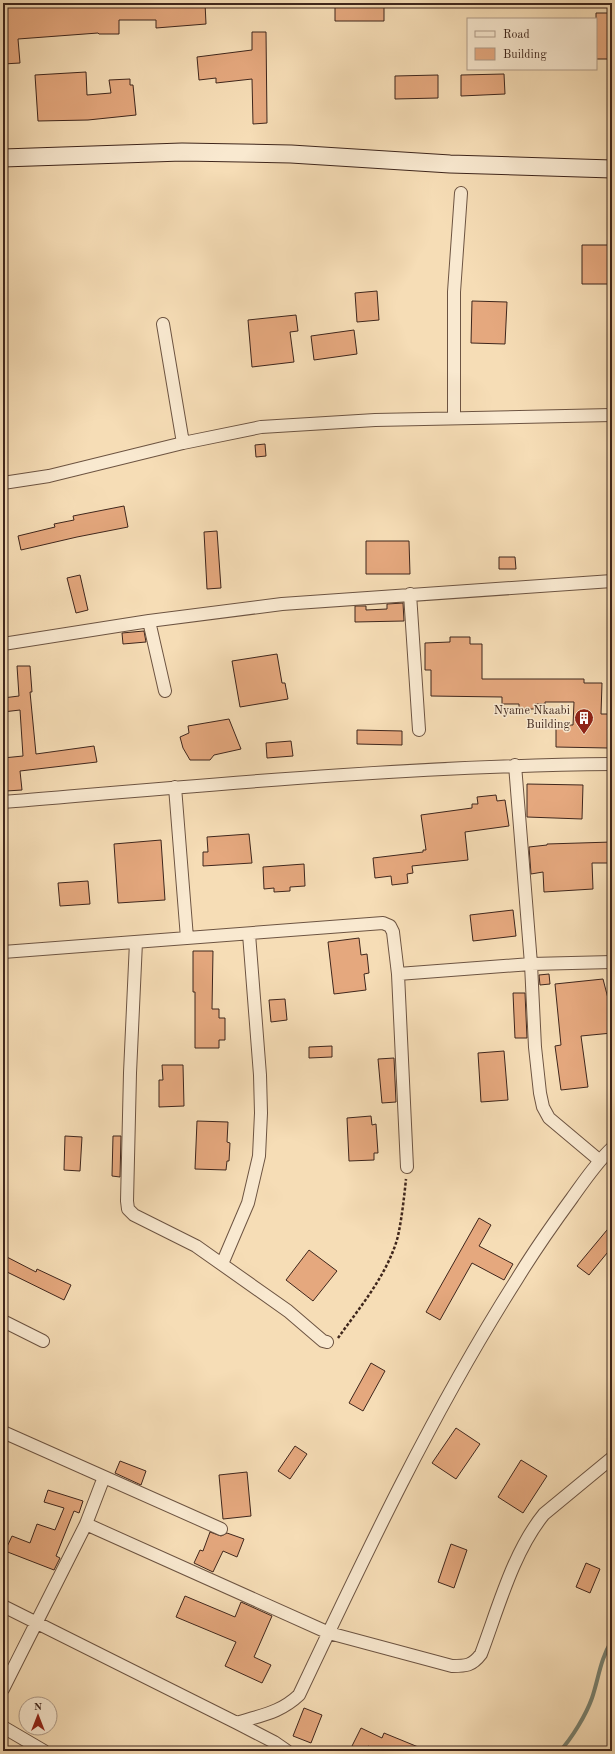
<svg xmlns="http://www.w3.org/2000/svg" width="615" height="1754" viewBox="0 0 615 1754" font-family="'Old Standard TT',serif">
<rect width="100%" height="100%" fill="#f6ddb6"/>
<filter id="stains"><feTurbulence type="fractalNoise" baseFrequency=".005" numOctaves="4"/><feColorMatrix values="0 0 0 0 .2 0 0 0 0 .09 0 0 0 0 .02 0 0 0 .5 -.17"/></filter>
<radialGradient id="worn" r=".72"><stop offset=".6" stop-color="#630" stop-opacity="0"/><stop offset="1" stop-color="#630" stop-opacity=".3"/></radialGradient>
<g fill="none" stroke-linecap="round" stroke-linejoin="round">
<path stroke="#788170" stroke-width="4" d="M560 1751C572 1738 586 1715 592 1698 599 1677 600 1660 612 1640"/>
</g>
<path fill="#e5a87e" stroke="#3f261c" d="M3 3H137V5L161 3H205L206 24 156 28V20H119V34H99L98 33 18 39 20 63 3 64Z
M335 3H384V21H335Z
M596 13H612V59H596Z
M252 32H266L267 123 253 124 252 79 216 83V78L199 80 197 57 252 50Z
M86 72 87 95 111 93 109 80 130 79V85H133L136 115 88 120 38 121 35 75Z
M504 74 505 94 461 96V75Z
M438 75V98L395 99V76Z
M582 245H612V284H582Z
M377 291 379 320 357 322 355 293Z
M472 301 507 302 505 344 471 343Z
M296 315 298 331 290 332 294 362 252 367 248 320Z
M354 330 357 354 314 360 311 336Z
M265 444 266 456 256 457 255 445Z
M124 506 128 527 77 537 21 550 18 536 55 527 54 524 74 520 73 516Z
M217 531 221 588 207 589 204 532Z
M366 541H409L410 574H366Z
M499 557H515L516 569H499Z
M80 575 88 610 76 613 67 578Z
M403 603 404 621 355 622V606H366V610L387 609V604Z
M144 631 146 642 123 644 122 633Z
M450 637H470V644H482V679H584V683H602L601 714H612V744L608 748 556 747V725H573L574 702H545V704H535V709H519V704H502V697L431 696V670H425V643L450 642Z
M277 654 282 683H285L288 699 240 707 232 661Z
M17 666H30L32 692H30L36 754 94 746 97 762 20 771 22 790 6 791 5 778H3V758L23 756 20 710 3 712V698L19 696Z
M229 719 241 749 214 755 210 760H190L183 748 180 737 189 733 188 726Z
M357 730 402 731V745L357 744Z
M291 741 293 756 267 758 266 743Z
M527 784 583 785 582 819 527 817Z
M496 795 497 801 505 800 509 826 465 832 468 860 412 866 413 873 407 874 408 883 392 885 391 876 375 878 373 858 423 852V850H426L421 815 472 808V804H478L477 797Z
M249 834 252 863 203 866V852H208L207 837Z
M161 840 165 900 118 903 114 844Z
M612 842V863H592L593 889 544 892 543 872 531 874 529 847 547 845V844Z
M304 864 305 886 290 887V891L274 892V888L264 889 263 867Z
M88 881 90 904 60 906 58 883Z
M513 910 516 936 473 941 470 915Z
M359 938 361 955 367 954 369 973 364 974 366 990 334 994 328 942Z
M193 951H213L212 1009H219V1018H225V1040H219V1048H195V992H193Z
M549 974 550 984 540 985 539 975Z
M603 979 612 1014V1033L581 1036 588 1087 561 1090 555 1046 561 1045 555 984Z
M513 993H525L527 1038H515Z
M285 999 287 1020 271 1022 269 1000Z
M332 1046V1057L309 1058V1047Z
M504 1051 508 1100 481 1102 478 1053Z
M394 1058 396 1102 382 1103 378 1059Z
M162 1065H183L184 1106 159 1107V1080H163Z
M371 1116 372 1125 376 1124 378 1153H374V1160L349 1161 347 1118Z
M197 1121 228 1122 227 1142 230 1143 229 1161H227L226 1170 195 1169Z
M65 1136 82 1137 80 1171 64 1170Z
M113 1136H121L120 1177 112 1176Z
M479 1218 491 1225 479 1246 513 1264 504 1280 472 1263 440 1320 426 1312Z
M612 1224V1247L589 1275 577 1266Z
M309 1250 337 1271 313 1301 286 1280Z
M3 1255 36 1272 37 1269 71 1285 64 1300 3 1270Z
M371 1363 385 1371 363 1411 349 1403Z
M456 1428 480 1444 456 1479 432 1463Z
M295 1446 307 1454 290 1479 278 1471Z
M521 1460 547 1476 523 1513 498 1497Z
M120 1461 146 1471 141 1485 115 1473Z
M247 1472 251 1516 223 1519 219 1475Z
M48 1490 83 1501 79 1513 74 1511 56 1556 60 1558 54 1570 5 1551 12 1536 30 1543 37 1524 55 1530 64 1508 44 1502Z
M210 1532 221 1536 227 1533 244 1539 237 1557 223 1551 213 1572 194 1563 200 1550 203 1551Z
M451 1544 467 1550 454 1588 438 1582Z
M586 1563 600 1569 590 1593 576 1587Z
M185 1596 235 1617 241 1602 272 1616 254 1657 271 1665 262 1683 225 1666 236 1642 176 1617Z
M304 1708 322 1715 311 1743 293 1736Z
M361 1728 382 1738 384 1733 428 1751H380L368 1746 366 1751H357L351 1748Z"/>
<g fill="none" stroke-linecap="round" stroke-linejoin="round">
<g stroke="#6d5442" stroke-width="14">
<path id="street" d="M163 324 183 443
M454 418V292L461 193
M3 483 49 476 183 443 261 427 375 420 612 415
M410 594 419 730
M149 621 165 691
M3 644 149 621 282 604 612 581
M515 765 531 964 535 1047 540 1093 543 1107 549 1118 599 1160
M175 787 187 938
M3 802C206 785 408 766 612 764
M136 942 130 1073 127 1201 128 1209 134 1215 196 1246 288 1311 323 1341 327 1342
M3 952 383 923 390 926 393 932 398 974 407 1167
M398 974 531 964 612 962
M222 1264 248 1203 259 1156 261 1113 260 1075 249 934
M3 1321 43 1341
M3 1432 221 1529
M86 1524 329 1633 452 1666C466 1666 472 1666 481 1654 498 1609 513 1552 544 1514L612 1458
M3 1606 237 1723 274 1742 287 1751
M3 1689 86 1524 104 1477
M237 1723C261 1715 280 1713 299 1695 366 1553 433 1411 517 1279 534 1251 553 1224 572 1198 585 1180 596 1163 612 1148
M3 1727 44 1751"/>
</g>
<g stroke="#3f261c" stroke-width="19">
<path id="secondary" d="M3 158 182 152 291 154 450 164 612 169"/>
</g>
<path stroke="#3f261c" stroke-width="2.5" stroke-dasharray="3 2" stroke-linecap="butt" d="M338 1338C360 1307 388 1274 398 1236 402 1217 404 1198 406 1179"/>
<use href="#street" stroke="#f9e9d0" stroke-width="12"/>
<use href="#secondary" stroke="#f9e9d0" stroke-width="17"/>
</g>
<defs>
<g id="building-pin" transform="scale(1)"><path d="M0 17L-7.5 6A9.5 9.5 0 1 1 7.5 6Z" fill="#8f2418" stroke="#f9e9d0"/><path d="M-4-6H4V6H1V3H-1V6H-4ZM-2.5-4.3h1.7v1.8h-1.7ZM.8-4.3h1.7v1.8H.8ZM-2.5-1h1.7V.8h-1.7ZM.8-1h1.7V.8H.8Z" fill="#fff"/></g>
</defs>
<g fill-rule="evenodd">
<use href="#building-pin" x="584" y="718"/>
</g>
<g text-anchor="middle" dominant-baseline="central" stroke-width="3" stroke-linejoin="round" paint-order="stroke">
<g font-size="12" fill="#3f261c" stroke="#f9e9d0" text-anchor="end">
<text x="570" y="711">Nyame Nkaabi<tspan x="570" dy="14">Building</tspan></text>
</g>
</g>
<rect width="615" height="1754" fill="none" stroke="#f6ddb6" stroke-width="16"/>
<rect x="4" y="4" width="607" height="1746" fill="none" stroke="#3f261c" stroke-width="2"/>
<rect x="8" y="8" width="599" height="1738" fill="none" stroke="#3f261c"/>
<rect x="467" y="18" width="130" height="52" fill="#f9e9d0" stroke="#af9b88"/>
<rect x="475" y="31" width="20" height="6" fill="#f9e9d0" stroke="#af9b88"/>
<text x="503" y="38" font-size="12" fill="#3f261c">Road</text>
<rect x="475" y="48" width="20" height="12" fill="#e5a87e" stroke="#af9b88"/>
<text x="503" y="58" font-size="12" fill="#3f261c">Building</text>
<g transform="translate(38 1716)"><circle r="19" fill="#f9e9d0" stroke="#af9b88"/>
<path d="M0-3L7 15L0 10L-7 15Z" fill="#8f2418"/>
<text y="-6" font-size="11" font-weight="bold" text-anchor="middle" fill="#3f261c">N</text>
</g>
<rect width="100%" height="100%" filter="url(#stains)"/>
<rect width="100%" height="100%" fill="url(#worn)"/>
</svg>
